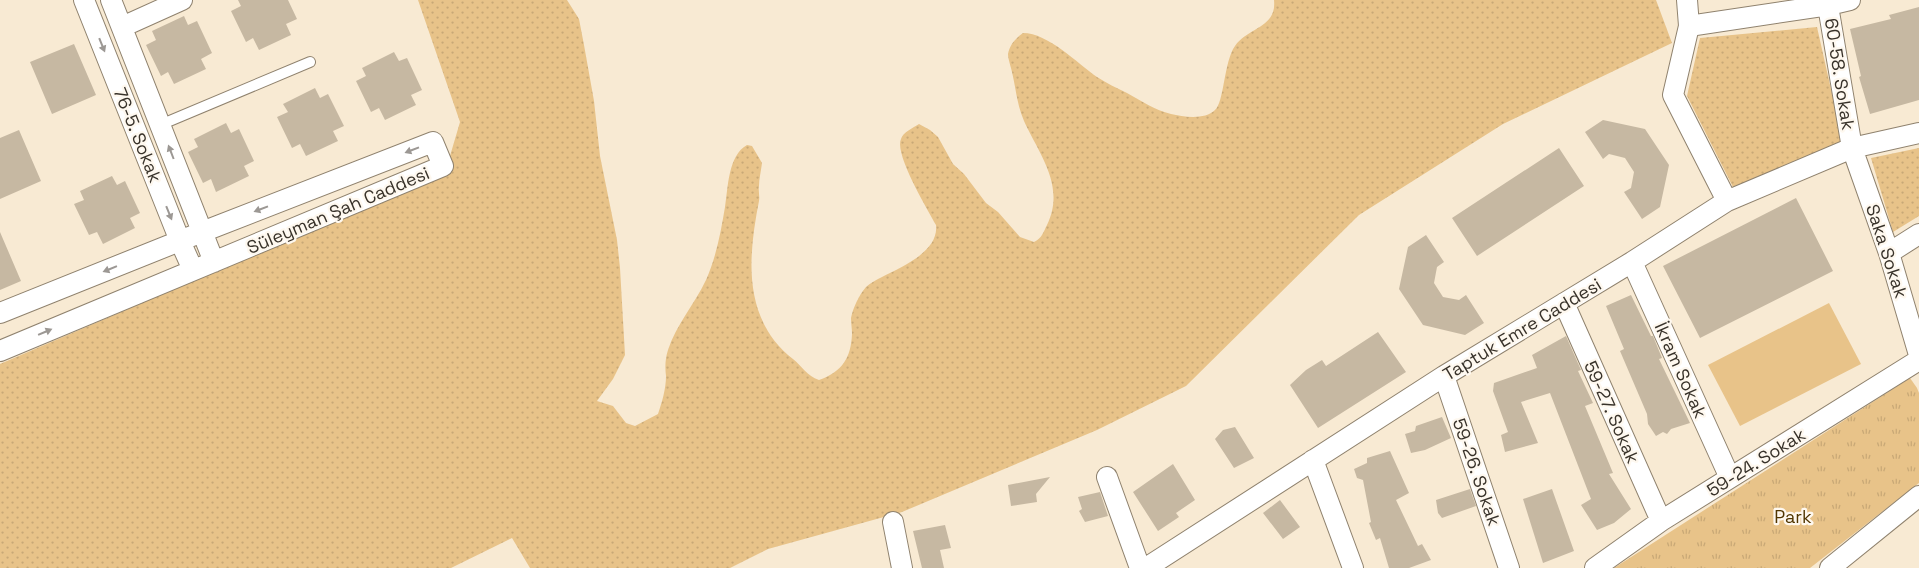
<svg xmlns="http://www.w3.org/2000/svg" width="1919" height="568" viewBox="0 0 1919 568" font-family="'Space Grotesk',sans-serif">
<defs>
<pattern id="grass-dots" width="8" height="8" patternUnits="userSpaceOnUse" patternTransform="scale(1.25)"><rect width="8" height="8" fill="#e8c389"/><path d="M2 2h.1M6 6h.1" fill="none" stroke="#c8a876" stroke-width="1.8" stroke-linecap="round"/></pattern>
<pattern id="park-tufts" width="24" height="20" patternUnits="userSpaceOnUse" patternTransform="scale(1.25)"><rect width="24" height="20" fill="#e8c389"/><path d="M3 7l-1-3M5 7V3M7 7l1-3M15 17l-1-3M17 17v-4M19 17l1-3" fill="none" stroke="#c8a876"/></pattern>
</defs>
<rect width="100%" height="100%" fill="#f8ead3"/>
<path fill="url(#grass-dots)" d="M418 0H567L579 19 584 45 594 101 600 156 617 240 620 268 625 355 613 379 597 401 613 406 626 423 635 426 658 414C662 402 666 389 666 376 665 368 665 359 668 350 676 325 694 305 706 280 716 258 721 231 725 207 728 189 728 155 747 145L752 146 762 163C761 171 759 179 759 186 758 191 760 196 759 201 748 257 742 319 793 359 802 366 807 376 819 380 842 372 851 358 852 334 852 329 851 323 851 318 853 308 859 295 866 287 870 283 876 280 882 277 901 267 939 252 936 225 928 210 894 154 901 139 903 132 913 128 919 124L930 130 938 137 953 164 964 174 986 203 998 212 1020 237 1034 242C1042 238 1043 233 1047 225 1066 186 1039 154 1024 121 1017 105 1016 89 1012 72 1011 67 1008 59 1008 54 1010 44 1016 38 1023 33 1048 33 1077 63 1097 77 1106 83 1117 88 1127 93 1141 101 1155 110 1171 114 1184 117 1205 120 1215 110 1224 103 1224 61 1235 46 1248 27 1277 28 1274 0H1656L1672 43 1503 124 1359 215 1186 386 1097 430 902 512 768 549 730 568H530L512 538 451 568H0V364L445 173 460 122Z
M1817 27 1843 143 1733 187 1687 96 1700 38Z
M1919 148V216L1893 232 1871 158Z"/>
<path fill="url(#park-tufts)" d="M1910 378 1917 388 1919 393V483L1810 568H1614Z"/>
<path fill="#e8c389" d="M1829 303 1861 364 1740 426 1708 365Z"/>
<path fill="#c6b8a2" d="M238 0H288L297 19 286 24 291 35 259 50 253 38 246 42 231 11 241 6Z
M1919 7V100L1870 114 1859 77 1861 76 1850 29 1891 19 1889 15Z
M184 16 188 25 197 21 212 53 201 59 206 69 174 84 168 72 161 76 146 45 156 40 152 31Z
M74 44 96 95 52 114 30 62Z
M394 52 399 61 407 58 422 90 411 95 416 105 385 120 379 108 371 112 356 81 366 76 362 68Z
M315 88 320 98 328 94 344 126 333 131 338 141 306 156 300 144 292 148 277 117 288 112 283 104Z
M1603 120 1645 129 1669 165 1660 207 1642 219 1624 192 1631 188 1634 172 1625 158 1609 154 1603 159 1585 132Z
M226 123 231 133 239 129 254 161 244 166 249 176 216 192 211 179 203 183 188 152 198 147 194 139Z
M19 130 41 181 0 199V138Z
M1559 148 1584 186 1477 256 1452 218Z
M112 176 117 185 125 181 140 213 130 218 135 228 103 244 97 232 89 235 74 204 84 200 80 191Z
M1796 198 1833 271 1700 338 1663 266Z
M0 232 21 281 0 290Z
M1426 235 1444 262 1437 267 1434 283 1443 297 1459 300 1466 295 1484 323 1465 335 1423 325 1399 289 1408 247Z
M1631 295 1651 336H1653L1662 358 1659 359 1690 423 1671 429 1667 434 1663 432 1656 436 1648 424 1647 414 1620 351 1624 349 1606 306Z
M1378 332 1406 372 1318 428 1290 385 1306 370 1322 360 1326 366Z
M1566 336 1581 370 1578 371 1593 403 1585 406 1613 473 1609 474 1631 509 1614 523 1597 530 1581 505 1591 499 1550 393 1521 402 1538 443 1505 452 1501 435 1508 432 1493 391 1494 383 1537 368 1532 355Z
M1442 417 1451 438 1425 450 1411 453 1405 434 1415 431 1416 426Z
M1235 427 1254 458 1234 468 1215 439 1223 430Z
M1390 451 1409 493 1396 500 1418 546 1422 544 1431 560 1409 568H1389L1380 538 1376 540 1369 523 1371 522 1363 480 1357 478 1354 469 1367 463V458Z
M1173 464 1195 500 1176 513 1179 517 1158 531 1133 492Z
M1050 477 1036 494 1037 502 1011 506 1008 485Z
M1470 489 1476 506 1442 518 1438 513 1436 500Z
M1552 489 1574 551 1543 563 1523 499Z
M1100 492 1108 516 1085 522 1079 511 1082 509 1078 497Z
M1280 500 1300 527 1283 539 1263 513Z
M945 525 951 548 940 550 944 568H922L913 531Z"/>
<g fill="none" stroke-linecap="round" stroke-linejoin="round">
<g stroke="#8f826e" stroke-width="12">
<path id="service" d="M160 125 310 62"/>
</g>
<g stroke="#8f826e" stroke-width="22">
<path id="minor" d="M84 0 180 241 193 270
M111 0 214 262
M1687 0 1689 26 1673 95 1727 201
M1827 0 1852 148 1889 253 1919 355
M1689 26 1829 5 1850 0
M122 27 182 0
M1889 253 1919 234
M1632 262 1730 478
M1564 303 1661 521
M0 313 202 232 433 142 443 166 0 351
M1444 376 1509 568
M1313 460 1353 568
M1107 477 1140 568
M893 522 902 568
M1146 568 1444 376 1632 262 1727 201 1852 148 1919 133
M1595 568 1661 521 1919 360
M1830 568 1919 496"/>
</g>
<use href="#service" stroke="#fff" stroke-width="10"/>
<use href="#minor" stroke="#fff" stroke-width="20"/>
</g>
<defs><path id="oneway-solid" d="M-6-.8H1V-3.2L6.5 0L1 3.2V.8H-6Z" transform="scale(1.25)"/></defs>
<g fill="#9c9894">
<use href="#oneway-solid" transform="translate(102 45) rotate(68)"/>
<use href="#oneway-solid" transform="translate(412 150) rotate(159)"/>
<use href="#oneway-solid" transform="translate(171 152) rotate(-111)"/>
<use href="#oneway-solid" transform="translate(261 209) rotate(159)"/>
<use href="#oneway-solid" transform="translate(169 213) rotate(68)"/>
<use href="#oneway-solid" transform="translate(110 269) rotate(158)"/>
<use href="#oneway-solid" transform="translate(45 332) rotate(-23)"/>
</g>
<g text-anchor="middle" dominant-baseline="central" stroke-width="4.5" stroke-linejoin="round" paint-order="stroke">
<g font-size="18" fill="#38322a" stroke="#fef8ef">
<text transform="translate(1840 74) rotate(81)">60-58. Sokak</text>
<text transform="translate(138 135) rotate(68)">76-5. Sokak</text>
<text transform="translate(338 210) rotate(-23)">Süleyman Şah Caddesi</text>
<text transform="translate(1887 251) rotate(72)">Saka Sokak</text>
<text transform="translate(1522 329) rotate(-31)">Taptuk Emre Caddesi</text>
<text transform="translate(1681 370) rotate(66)">İkram Sokak</text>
<text transform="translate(1612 412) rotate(66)">59-27. Sokak</text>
<text transform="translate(1756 462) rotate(-32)">59-24. Sokak</text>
<text transform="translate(1477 472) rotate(71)">59-26. Sokak</text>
</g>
<g font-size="18" fill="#513601" stroke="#fef8ef">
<text x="1793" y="516">Park</text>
</g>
</g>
</svg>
